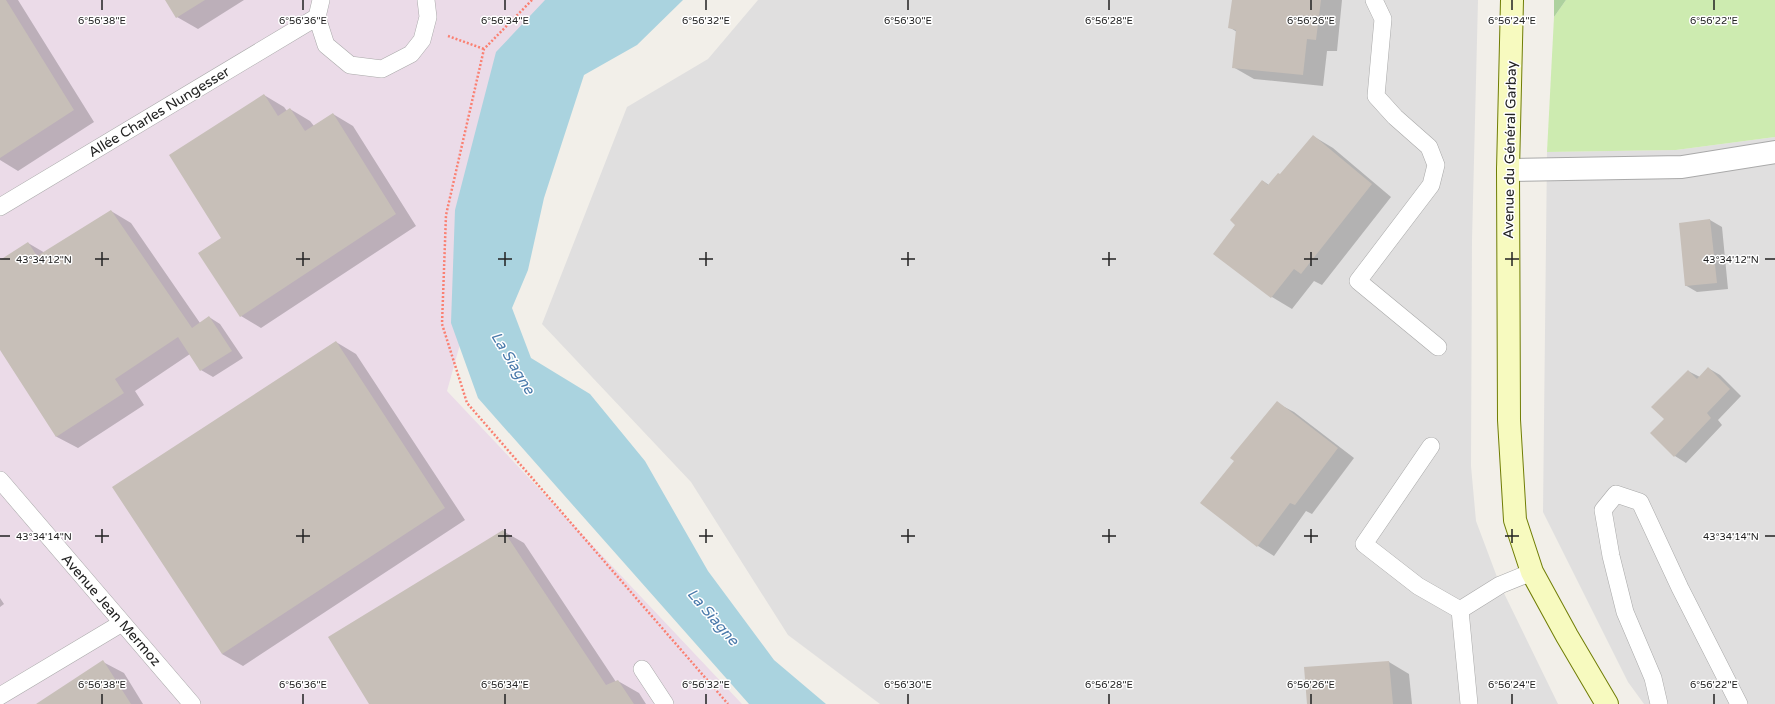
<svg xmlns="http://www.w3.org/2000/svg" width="1775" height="704" viewBox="0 0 1775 704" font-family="'Varela Round',sans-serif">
<rect width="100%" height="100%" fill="#f2efe9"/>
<path fill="#e0dfdf" d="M758 0H1478L1472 240 1471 466 1476 521 1500 585 1558 704H880L788 635 691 482 542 324 627 107 708 59Z
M1775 137V704H1644L1628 682 1543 512 1547 152 1676 150Z"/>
<path fill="#ebdbe8" d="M0 0H582L527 104 447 391 742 704H0Z"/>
<path fill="#cdebb0" d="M1566 0H1775V137L1676 150 1547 152 1554 17Z"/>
<path fill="#add19e" d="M1554 0H1566L1554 17Z"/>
<path fill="#aad3df" d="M545 0H683L637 45 584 75 544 198 528 270 512 308 531 358 590 394 645 461 708 571 774 660 826 704H749L478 398 451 323 455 210 496 52Z"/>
<path fill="#0003" d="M0 0H18L94 122 18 171 0 160Z
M166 0H244L198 29 177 17Z
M1233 0H1342L1337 51H1327L1323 86 1254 79 1233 67 1237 32 1229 27Z
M264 95 284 107 287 111 290 109 310 121 314 126 333 114 353 126 416 226 261 328 241 316 222 239Z
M1313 136 1333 148 1391 197 1322 285 1314 281 1292 309 1272 297 1214 254 1236 225 1263 181 1269 185 1280 176Z
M111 211 131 223 200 323 209 317 220 324 243 358 213 377 201 370 190 354 135 391 144 405 78 448 57 437 0 348V261L28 243 45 253Z
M1710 220 1722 227 1728 289 1697 292 1685 285Z
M336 342 356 354 465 520 243 666 222 654Z
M1708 368 1720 375 1741 396 1718 420 1722 425 1686 463 1675 456 1665 419 1688 371 1700 377Z
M1277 403 1294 412 1354 458 1312 514 1306 511 1274 556 1258 546 1201 503 1235 461Z
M503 531 524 543 616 682 618 681 639 693 646 704H371Z
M0 598 4 604 0 607Z
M103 662 124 673 143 704H38Z
M1389 662 1409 674 1412 704H1308Z"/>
<path fill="#c7bfb8" d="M0 0H6L74 110 0 158Z
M165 0H205L176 18Z
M1232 0H1321L1316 40 1307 39 1303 75 1232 68 1236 30 1228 28Z
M264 94 278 116 290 108 305 131 333 113 396 214 240 317 198 253 221 238 169 155Z
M1313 135 1372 184 1301 274 1294 269 1271 298 1213 254 1235 225 1230 220 1262 180 1268 185 1278 173 1280 174Z
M111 210 192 328 209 316 232 351 200 371 178 337 115 379 124 393 56 437 0 350V260L28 242 37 256Z
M1710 219 1717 283 1685 286 1679 223Z
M336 341 445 508 222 654 112 487Z
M1708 367 1730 389 1707 413 1711 418 1674 457 1650 433 1664 419 1651 407 1688 370 1697 379Z
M1277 401 1338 448 1295 505 1290 503 1257 547 1200 503 1234 461 1230 458Z
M503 530 606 685 618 680 634 704H369L328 637Z
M103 660 131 704H36Z
M1389 661 1393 704H1307L1304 667Z"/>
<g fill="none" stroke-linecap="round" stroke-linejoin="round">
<g stroke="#a9a9a9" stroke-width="18">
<path id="service" d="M321 0 317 17 326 45 350 65 382 69 411 54 422 40 428 17 426 0
M1374 0 1383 19 1376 96 1395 117 1429 147 1436 165 1431 185 1358 281 1438 347
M0 207 317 17
M1431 446 1364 544 1418 586 1460 610 1500 585 1532 572
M0 480 192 704
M1460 610 1469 704
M642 669 665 704
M0 696 122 623
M1659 704 1653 678 1625 612 1611 556 1603 510 1616 494 1640 502 1680 588 1739 704"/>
</g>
<g stroke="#a9a9a9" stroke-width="24">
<path id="minor" d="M1508 170 1682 167 1775 152"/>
</g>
<g stroke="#707d05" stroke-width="24">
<path id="secondary" d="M1512 0 1508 170 1509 420 1515 520 1532 572 1567 636 1607 704"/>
</g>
<path stroke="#fa8072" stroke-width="2.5" stroke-dasharray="2 2" stroke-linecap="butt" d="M532 0 484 49 446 215 442 324 467 403 728 704
M448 36 484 49"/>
<use href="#service" stroke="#fff" stroke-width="17"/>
<use href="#minor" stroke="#fff" stroke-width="22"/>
<use href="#secondary" stroke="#f7fabf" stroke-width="22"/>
</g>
<path fill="none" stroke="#222" stroke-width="1.5" d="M102 0V10M303 0V10M505 0V10M706 0V10M908 0V10M1109 0V10M1311 0V10M1512 0V10M1714 0V10M102 252V266M303 252V266M505 252V266M706 252V266M908 252V266M1109 252V266M1311 252V266M1512 252V266M0 259H10M95 259H109M296 259H310M498 259H512M699 259H713M901 259H915M1102 259H1116M1304 259H1318M1505 259H1519M1765 259H1775M102 529V543M303 529V543M505 529V543M706 529V543M908 529V543M1109 529V543M1311 529V543M1512 529V543M0 536H10M95 536H109M296 536H310M498 536H512M699 536H713M901 536H915M1102 536H1116M1304 536H1318M1505 536H1519M1765 536H1775M102 694V704M303 694V704M505 694V704M706 694V704M908 694V704M1109 694V704M1311 694V704M1512 694V704M1714 694V704"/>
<g text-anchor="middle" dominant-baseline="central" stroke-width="3" stroke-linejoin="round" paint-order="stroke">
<g font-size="14" fill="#222" stroke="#fff">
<text transform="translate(159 112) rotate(-31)">Allée Charles Nungesser</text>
<text transform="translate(1510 150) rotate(-89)">Avenue du Général Garbay</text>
<text transform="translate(111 610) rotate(49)">Avenue Jean Mermoz</text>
</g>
<g font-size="15" font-style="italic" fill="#4a7aab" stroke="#fff">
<text transform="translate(513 363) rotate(59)">La Siagne</text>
<text transform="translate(713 617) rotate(49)">La Siagne</text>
</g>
</g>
<g font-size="10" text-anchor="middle" fill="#222" stroke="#fff" stroke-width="3" stroke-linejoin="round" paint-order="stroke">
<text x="102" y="24">6°56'38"E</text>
<text x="303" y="24">6°56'36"E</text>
<text x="505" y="24">6°56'34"E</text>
<text x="706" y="24">6°56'32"E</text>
<text x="908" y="24">6°56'30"E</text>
<text x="1109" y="24">6°56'28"E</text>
<text x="1311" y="24">6°56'26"E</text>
<text x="1512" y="24">6°56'24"E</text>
<text x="1714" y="24">6°56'22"E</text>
<text x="1731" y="263">43°34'12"N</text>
<text x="44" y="263">43°34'12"N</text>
<text x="1731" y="540">43°34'14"N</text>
<text x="44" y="540">43°34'14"N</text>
<text x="102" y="688">6°56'38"E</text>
<text x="303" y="688">6°56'36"E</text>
<text x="505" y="688">6°56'34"E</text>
<text x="706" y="688">6°56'32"E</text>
<text x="908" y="688">6°56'30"E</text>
<text x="1109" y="688">6°56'28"E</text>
<text x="1311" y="688">6°56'26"E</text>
<text x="1512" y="688">6°56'24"E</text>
<text x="1714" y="688">6°56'22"E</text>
</g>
</svg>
